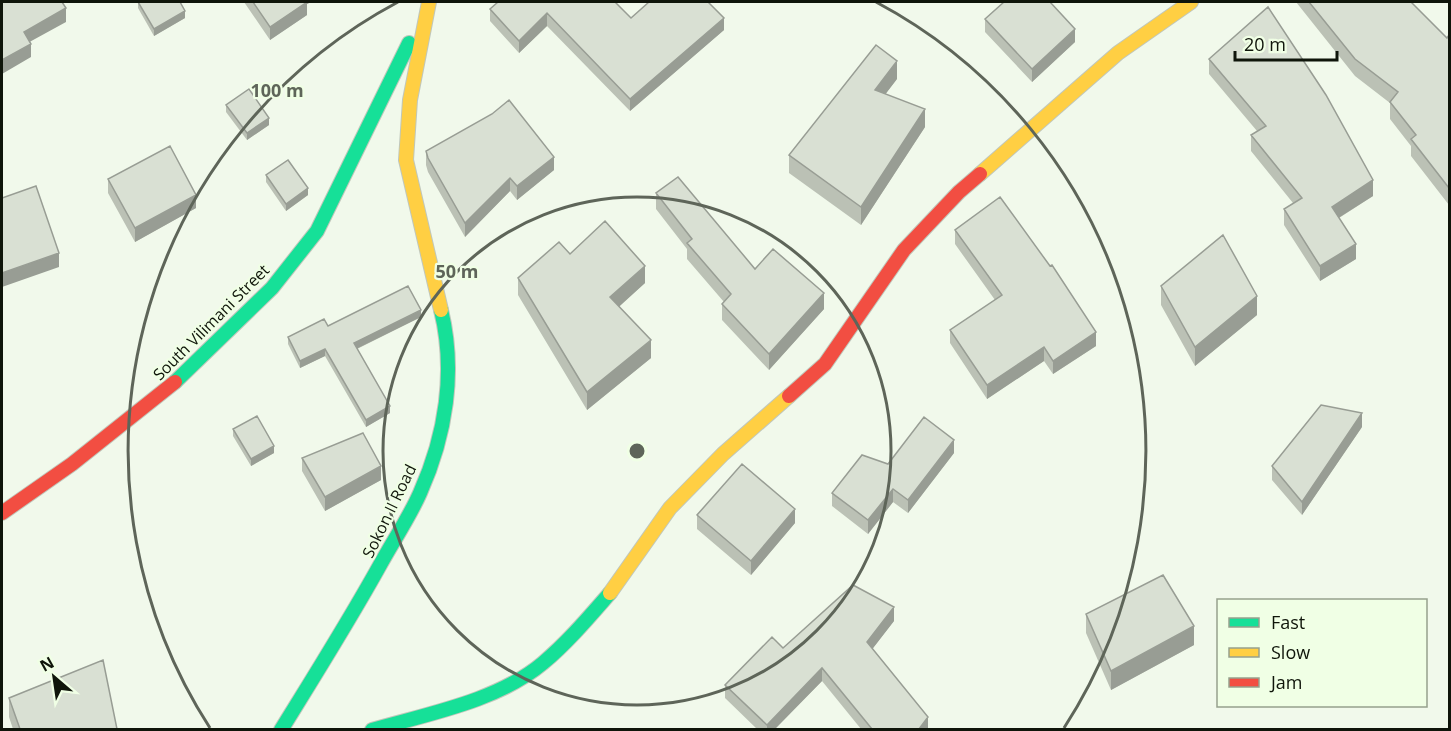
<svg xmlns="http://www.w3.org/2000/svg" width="1451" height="731" viewBox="0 0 1451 731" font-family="'Open Sans',sans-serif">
<rect width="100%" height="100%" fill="#f1f9eb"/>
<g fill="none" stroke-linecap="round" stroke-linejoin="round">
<g stroke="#c0c7bb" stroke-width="16">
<path id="fast" d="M175 382 272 288 317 231 409 43
M281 730C315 675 349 621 380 565 393 541 409 518 420 493 446 435 456 371 441 310
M372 730C427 714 498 701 543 663 568 642 589 617 610 593"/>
</g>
<g stroke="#c0c7bb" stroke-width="16">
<path id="slow" d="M429 2 410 100 406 160 441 310
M980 174 1118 53 1191 2
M610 593 670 508 723 454 789 396"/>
</g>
<g stroke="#c0c7bb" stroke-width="16">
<path id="jam" d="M789 396 825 364 904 250 959 192 980 174
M2 513 72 464 175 382"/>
</g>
<use href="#fast" stroke="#16e098" stroke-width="14"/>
<use href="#slow" stroke="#ffcf43" stroke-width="14"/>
<use href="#jam" stroke="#f24e42" stroke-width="14"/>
</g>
<path fill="#bbc1b5" d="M138 2 185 18 154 36 138 8Z
M244 2H311L307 4V15L270 40Z
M1296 2H1411L1447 38 1449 35V205L1411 156V146L1390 119V103L1355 76Z
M490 9 631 18 724 30 630 111 547 26 519 53 490 21Z
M985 19 1075 42 1032 82 985 32Z
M1209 59 1373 196 1339 218 1356 259 1320 281 1284 225V209L1293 203 1251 151V135L1257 131 1209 74Z
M897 79 885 94 925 127 861 225 789 173V155Z
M226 105 269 125 247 140 226 112Z
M426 151 554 170 517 200 510 191 465 237 428 172 426 165Z
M266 175 308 195 286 211 266 182Z
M108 179 196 208 135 242 108 193Z
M656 193 755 269 824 309 769 370 722 320V304L724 302 687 259V249L656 209Z
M955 230 1096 346 1053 374 1044 361 987 399 950 343V330L995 300 955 244Z
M570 254 645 283 619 306 651 358 587 410 518 295V278Z
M1161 286 1257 315 1195 366 1161 305Z
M421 317 357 349 390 413 366 427 325 356 300 368 288 344V337L328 326Z
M1362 427 1302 515 1272 480V466Z
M233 429 274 453 251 466 233 436Z
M954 453 908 513 893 502 868 534 832 506V493L888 464Z
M302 458 381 480 325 511 302 471Z
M697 515 795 523 751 575 697 529Z
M1086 614 1194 645 1111 690 1086 633Z
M894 621 872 649 928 729H861L822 681 775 729H757L725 698V685L783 648Z
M9 698 117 729H13L9 717Z"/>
<path fill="#989d94" d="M302 2H311L307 4V15L270 40V27Z
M66 8V22L24 45V32Z
M185 11V18L154 36V29Z
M547 13V26L519 53V41Z
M724 18V30L630 111V99Z
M1075 29V42L1032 82V69Z
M31 44V57L2 74V60Z
M897 61V79L875 108V90Z
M925 109V127L861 225V207Z
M269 118V125L247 140V133Z
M554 157V170L517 200V186Z
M510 178V191L465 237V223Z
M1373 180V196L1332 222V207Z
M308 188V195L286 211V204Z
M196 195V208L135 242V228Z
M1356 244V259L1320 281V266Z
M59 253V267L2 287V273Z
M645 266V283L610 315V297Z
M824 293V309L769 370V354Z
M1257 296V315L1195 366V347Z
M421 310V317L354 350V343Z
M1096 332V346L1053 374V361Z
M651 340V358L587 410V392Z
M1044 347V361L987 399V385Z
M325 349V356L300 368V361Z
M390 406V413L366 427V420Z
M1362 413V427L1302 515V502Z
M954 440V453L908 513V500Z
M274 446V453L251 466V459Z
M381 466V480L325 511V497Z
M893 489V502L868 534V520Z
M795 509V523L751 575V561Z
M894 607V621L867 656V642Z
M1194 626V645L1111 690V671Z
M822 668V681L775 729H767V725Z
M928 717V729H919Z"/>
<path fill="#d9e0d3" stroke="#989d94" stroke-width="1.5" d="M2 2H62L66 8 24 32 31 44 2 60Z
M138 2H180L185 11 154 29Z
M253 2H307L270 27Z
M498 2H615L631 18 649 2H708L724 18 630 99 547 13 519 41 490 9Z
M1004 2H1050L1075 29 1032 69 985 19Z
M1309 2H1411L1447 38 1449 35V188L1411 139 1416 135 1390 102 1398 92 1355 59Z
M1268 7 1326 95 1373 180 1332 207 1356 244 1320 266 1284 209 1302 198 1251 135 1266 126 1209 59Z
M876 45 897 61 875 90 925 109 861 207 789 155Z
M249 89 269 118 247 133 226 105Z
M509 100 554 157 517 186 510 178 465 223 428 158 426 151 492 114Z
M170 146 196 195 135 228 108 179Z
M288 160 308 188 286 204 266 175Z
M678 177 755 269 773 249 824 293 769 354 722 304 731 294 687 243 692 239 656 193Z
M36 186 59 253 2 273V198Z
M1000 197 1050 266 1052 265 1096 332 1053 361 1044 347 987 385 950 330 1002 295 955 230Z
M605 221 645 266 610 297 651 340 587 392 518 278 559 242 570 254Z
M1223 235 1257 296 1195 347 1161 286Z
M408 286 421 310 354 343 390 406 366 420 325 349 300 361 288 337 324 319 328 326Z
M1321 405 1362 413 1302 502 1272 466Z
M257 416 274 446 251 459 233 429Z
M924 417 954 440 908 500 893 489 868 520 832 493 862 455 888 464Z
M363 433 381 466 325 497 302 458Z
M742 464 795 509 751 561 697 515Z
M1163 575 1194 626 1111 671 1086 614Z
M853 585 894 607 867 642 928 717 919 729H872L822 668 767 725 725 685 772 637 783 648Z
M103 660 117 729H20L9 698Z"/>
<g fill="none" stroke="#5e6559" stroke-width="3">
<circle cx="637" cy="451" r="254"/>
<path d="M210 728A509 509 0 0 1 398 2M876 2A509 509 0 0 1 1064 728"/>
</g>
<g text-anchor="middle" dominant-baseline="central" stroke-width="4.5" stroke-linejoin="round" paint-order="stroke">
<g font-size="16" fill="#0f150a" stroke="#f0ffe5">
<text transform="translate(211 322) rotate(-45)">South Vilimani Street</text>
<text transform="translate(389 511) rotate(-64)">Sokon II Road</text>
</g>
</g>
<circle cx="637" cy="451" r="9" fill="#5e6559" stroke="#f0ffe5" stroke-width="3"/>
<g font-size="18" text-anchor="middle" font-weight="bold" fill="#5e6559" stroke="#f0ffe5" stroke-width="4.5" stroke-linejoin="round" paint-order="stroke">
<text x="277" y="97">100 m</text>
<text x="457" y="278">50 m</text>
</g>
<rect width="1451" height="731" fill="none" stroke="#0f150a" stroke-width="6"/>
<rect x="1217" y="599" width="210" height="108" fill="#f0ffe5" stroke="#96a18d" stroke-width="1.5"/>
<rect x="1229" y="618" width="30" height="9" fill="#16e098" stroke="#96a18d" stroke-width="1.5"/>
<text x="1271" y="629" font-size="18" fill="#0f150a">Fast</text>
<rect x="1229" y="648" width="30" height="9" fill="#ffcf43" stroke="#96a18d" stroke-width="1.5"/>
<text x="1271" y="659" font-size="18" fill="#0f150a">Slow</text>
<rect x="1229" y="678" width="30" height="9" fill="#f24e42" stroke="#96a18d" stroke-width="1.5"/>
<text x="1271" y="689" font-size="18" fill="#0f150a">Jam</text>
<g transform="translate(54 677) rotate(331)" stroke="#f0ffe5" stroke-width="4.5" paint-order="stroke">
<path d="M0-4.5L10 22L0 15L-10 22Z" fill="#0f150a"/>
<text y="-9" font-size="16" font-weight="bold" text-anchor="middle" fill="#0f150a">N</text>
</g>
<path d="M1235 51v9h102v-9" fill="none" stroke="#0f150a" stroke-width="3"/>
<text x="1244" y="51" font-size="18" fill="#0f150a" stroke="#f0ffe5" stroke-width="4.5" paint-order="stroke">20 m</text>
</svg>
